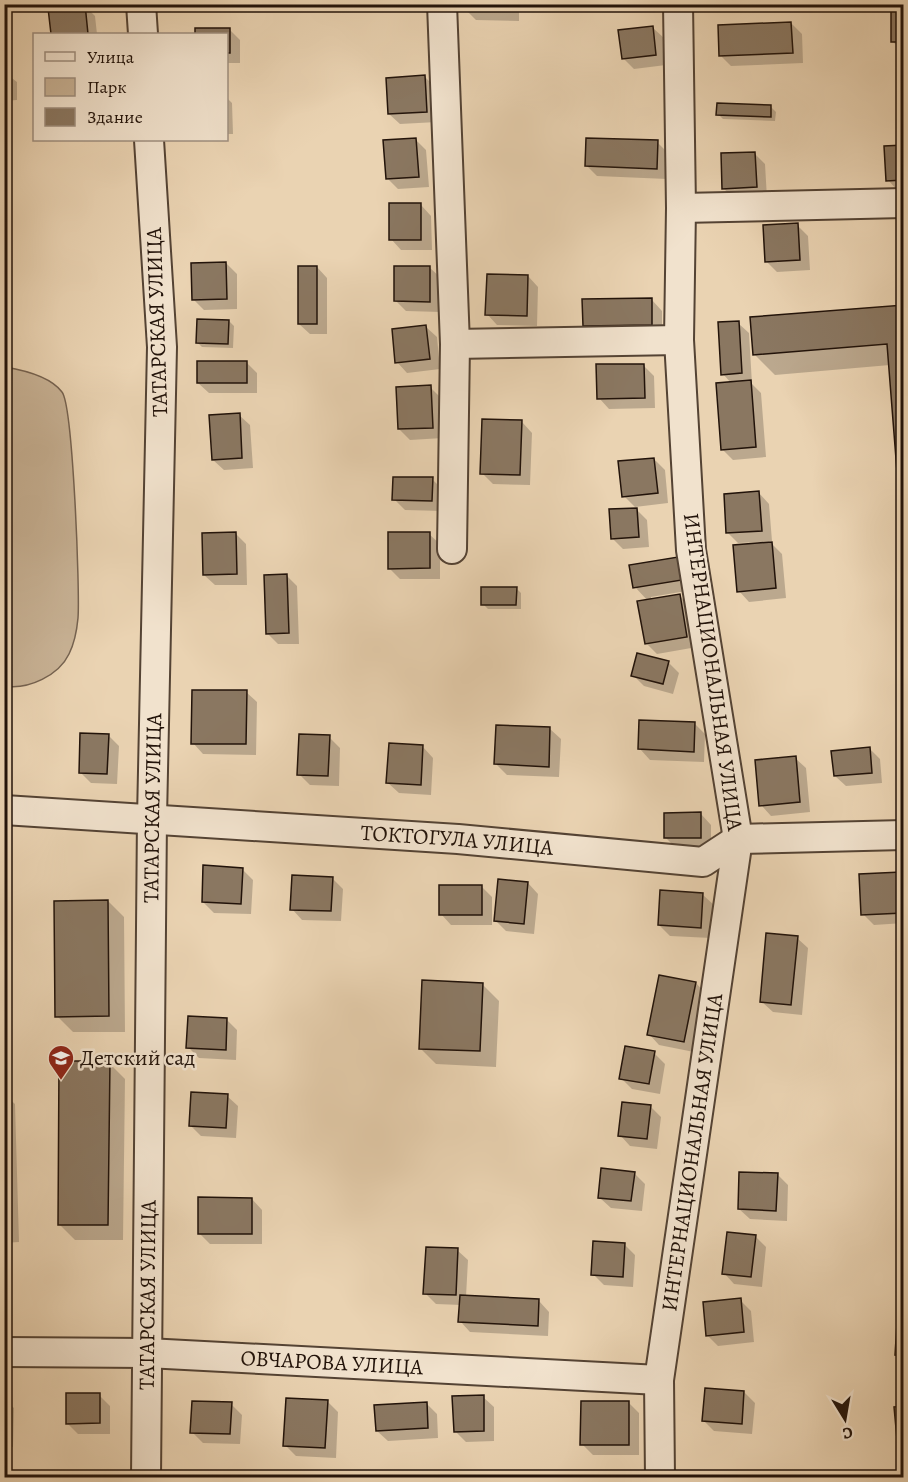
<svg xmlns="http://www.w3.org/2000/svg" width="908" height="1482" viewBox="0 0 908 1482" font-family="Alegreya,serif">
<rect width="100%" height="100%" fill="#ead3b2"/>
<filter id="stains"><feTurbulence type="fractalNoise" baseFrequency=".00333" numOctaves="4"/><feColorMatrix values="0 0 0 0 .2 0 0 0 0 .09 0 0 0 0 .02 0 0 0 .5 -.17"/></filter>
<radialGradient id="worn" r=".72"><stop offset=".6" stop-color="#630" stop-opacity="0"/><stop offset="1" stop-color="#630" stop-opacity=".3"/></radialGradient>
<path fill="#c8b295" stroke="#756250" stroke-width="1.5" d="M5 367C23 370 50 376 62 392 73 406 80 591 78 618 77 629 74 644 69 654 59 675 29 690 4 686Z"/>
<path fill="#0003" d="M189 4H238V10L194 11Z
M465 4H519V21L476 20 465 9Z
M85 6 95 16 97 34H53L50 9Z
M904 11V52L893 42Z
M791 23 802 34 803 63 731 66 721 56Z
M653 28 664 38 666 65 634 69 623 58Z
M229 29 240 40V63H226V34H196V30Z
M4 72 17 82V100L4 101Z
M424 76 435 87 437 122 400 124 389 114Z
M226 97 232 103 233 134H226Z
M771 107 776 112 775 121 723 119 718 114Z
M416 140 426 150 429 187 398 189 387 178Z
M657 142 668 153 667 179 597 176 587 166Z
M904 146V191H898L888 180Z
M754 153 765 164 767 198 735 199 724 189Z
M421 205 431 216 432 250H401L391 239Z
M797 225 808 236 810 270 777 272 766 261Z
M226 263 237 274V309L204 310 194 300Z
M317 267 327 278V334H310L299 324Z
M430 268 441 278V312L406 311 395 300Z
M528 276 538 287 537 326 497 325 487 314Z
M652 300 662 311V335L595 336 584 325Z
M904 307V511L890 365 775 375 754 354Z
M229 321 234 326 233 348 202 347 197 342Z
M738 323 749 333 752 384 761 393 766 457 733 460 722 449 732 384 723 374Z
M426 327 437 337 440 369 407 373 397 362Z
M246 362 257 373V393H209L198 383Z
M643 365 654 376 655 408 609 409 599 398Z
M430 387 441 398 443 438 410 440 399 429Z
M239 415 250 425 253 468 224 470 213 460Z
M522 422 532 433 530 485 493 484 482 473Z
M654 459 665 470 668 503 635 507 624 496Z
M432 479 443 490 442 511 405 510 394 499Z
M759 493 769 504 772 541H769L782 554 786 598 749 602 739 591 761 542 738 543 727 532Z
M636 509 647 520 649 547 623 549 612 538Z
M236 534 246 544 247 585H215L204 575Z
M429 534 440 544V579H400L389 568Z
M677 558 692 590 651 597V600L679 595 690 606 697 647 657 654 646 643 648 601 635 587Z
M287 576 297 586 299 644H278L267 633Z
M516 588 521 593V609H488L483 604Z
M668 662 679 673 673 694 644 686 633 675Z
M246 692 257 702 256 755 203 754 193 743Z
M695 724 705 734 704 762 650 760 640 749Z
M550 729 561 739 559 777 507 775 496 764Z
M108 735 119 746 117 784 91 783 80 772Z
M329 737 340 748 339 786 310 785 299 774Z
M423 747 433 758 431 795 399 793 388 783Z
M869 748 880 759 882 783 846 786 835 776Z
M795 758 806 768 810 812 771 816 761 805Z
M701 814 711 825V848H676L665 837Z
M242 869 253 880 251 914 214 913 203 902Z
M900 874 904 877V923L874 925 863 914Z
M332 878 343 889 341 921 302 920 292 909Z
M528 883 538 894 534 934 506 931 495 920Z
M481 886 492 897V925H451L441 914Z
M703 895 714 905 711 938 670 936 659 925Z
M108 901 124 917 125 1032H73L57 1016Z
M797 938 808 948 802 1015 773 1012 762 1002Z
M696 983 706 994 694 1052 659 1045 649 1034Z
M483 985 499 1001 496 1067 436 1064 420 1048Z
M227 1020 237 1030 236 1060 199 1058 188 1047Z
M654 1053 665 1064 660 1094 632 1089 621 1078Z
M109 1063 125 1079 123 1240H75L59 1224Z
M4 1094 15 1104 19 1242 4 1243Z
M227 1096 238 1106 236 1138 201 1136 191 1126Z
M650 1106 661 1117 657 1149 630 1146 620 1135Z
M634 1173 645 1184 642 1211 611 1208 600 1198Z
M777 1174 788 1185 787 1221 750 1219 739 1209Z
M252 1199 262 1210V1244H210L199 1233Z
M755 1236 766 1247 762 1287 734 1284 724 1273Z
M624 1244 635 1255 633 1287 604 1285 593 1274Z
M457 1250 468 1260 466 1297 539 1301 549 1312 548 1336 470 1332 460 1321 461 1305 436 1304 425 1293Z
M740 1300 751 1311 754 1342 718 1346 707 1335Z
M744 1392 755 1403 752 1434 714 1431 703 1420Z
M99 1395 110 1406V1434H78L67 1423Z
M483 1397 494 1407V1441L466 1442 455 1431Z
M4 1399 14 1408 13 1447H4Z
M328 1402 338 1412 336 1458 296 1456 285 1445Z
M628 1402 639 1413V1455H593L582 1444Z
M426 1403 437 1414 438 1438 388 1441 377 1431Z
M231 1404 242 1415 240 1444 203 1443 192 1432Z"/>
<path fill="#8a7761" stroke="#22130a" stroke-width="1.5" d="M85 4 88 34H51L48 8Z
M464 4H509V11L463 10Z
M891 9H904V42H891Z
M791 22 793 53 719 56 718 25Z
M653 26 656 55 622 59 618 30Z
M195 28H230V53H226V34H195Z
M425 75 427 112 388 114 386 78Z
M717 103 771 105V117L716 115Z
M416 138 419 177 386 179 383 140Z
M586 138 658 140 657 169 585 166Z
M904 145V180L886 181 884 146Z
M755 152 757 187 722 189 721 153Z
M389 203H421V240H389Z
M798 223 800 260 765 262 763 225Z
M226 262 227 299 192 300 191 263Z
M298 266H317V324H298Z
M394 266H430V302L394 301Z
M487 274 528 275 527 316 485 315Z
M652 298V325L583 326 582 299Z
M904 305V510H900L887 344 753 355 750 317Z
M197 319 229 320 228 344 196 343Z
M739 321 742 373 721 375 718 322Z
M426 325 430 359 395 363 392 329Z
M197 361H247V383H197Z
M596 364H644L645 398 597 399Z
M751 380 756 447 721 450 716 383Z
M431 385 433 428 398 429 396 387Z
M240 413 242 458 212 460 209 415Z
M482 419 522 420 520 475 480 474Z
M654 458 658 493 622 497 618 461Z
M393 477H433L432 501 392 500Z
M759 491 762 531 726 533 724 494Z
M637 508 639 537 611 539 609 509Z
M236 532 237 574 203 575 202 533Z
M388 532H430V568L388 569Z
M772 542 776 588 737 592 733 545Z
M678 557 682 580 633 588 629 565Z
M287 574 289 633 266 634 264 575Z
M481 587H517L516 605H481Z
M680 594 687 637 645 644 637 601Z
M637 653 669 661 663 684 631 676Z
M192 690H247L246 744H191Z
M639 720 695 722 694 752 638 749Z
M496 725 550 727 549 767 494 764Z
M80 733 109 734 107 774 79 773Z
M299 734 330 735 328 776 297 775Z
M389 743 423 745 421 785 386 783Z
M870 747 872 773 834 776 831 751Z
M796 756 800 802 759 806 755 760Z
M701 812V838H664V813Z
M203 865 243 868 241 904 202 902Z
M901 872 903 913 861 915 859 874Z
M292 875 333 877 331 911 290 910Z
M498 879 528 882 524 924 494 921Z
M439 885H482V915H439Z
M660 890 703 893 701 928 658 925Z
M108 900 109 1016 55 1017 54 901Z
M766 933 798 936 791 1005 760 1002Z
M659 975 696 982 684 1042 647 1035Z
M422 980 483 983 480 1051 419 1049Z
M188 1016 227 1018 226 1050 186 1048Z
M625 1046 655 1051 649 1084 619 1079Z
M59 1061H110L108 1225H58Z
M191 1092 228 1094 226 1128 189 1126Z
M622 1102 651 1105 647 1139 618 1136Z
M601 1168 635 1172 631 1201 598 1198Z
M739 1172 778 1173 776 1211 738 1209Z
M198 1197 252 1198V1234H198Z
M727 1232 756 1235 751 1277 722 1274Z
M593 1241 625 1243 623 1277 591 1275Z
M426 1247 458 1248 456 1295 423 1294Z
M460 1295 539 1299 538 1326 458 1322Z
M741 1298 744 1332 706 1336 703 1302Z
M898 1308 904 1309V1356L895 1355Z
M705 1388 744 1391 742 1424 702 1421Z
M66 1393H100V1423L66 1424Z
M484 1395V1431L454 1432 452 1396Z
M286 1398 328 1400 325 1448 283 1446Z
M192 1401 232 1402 230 1434 190 1433Z
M581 1401H629V1445H580Z
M427 1402 428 1428 376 1431 374 1405Z
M904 1406V1450H898L894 1407Z
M758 1473V1478H703V1477Z"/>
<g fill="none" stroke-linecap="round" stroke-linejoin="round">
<g stroke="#544334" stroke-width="32">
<g id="minor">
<path d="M141 4 143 34"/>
<path d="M442 4 455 344 452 549"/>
<path d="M681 208 904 203"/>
<path d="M455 344 679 340"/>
<path id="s1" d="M4 810 458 839 703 862 738 839 904 835"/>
<path id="s2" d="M4 1352 147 1353 659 1380"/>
<path id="s3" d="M146 1478 152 818 162 347 149 140"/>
<path id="s4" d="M660 1478 659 1380 738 839 691 550 679 340 681 208 678 4"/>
</g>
</g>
<use href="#minor" stroke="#f1e2cd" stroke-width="28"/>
</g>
<defs>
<g id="school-pin" transform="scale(1.35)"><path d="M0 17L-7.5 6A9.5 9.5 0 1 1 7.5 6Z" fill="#8f2418" stroke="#f1e2cd"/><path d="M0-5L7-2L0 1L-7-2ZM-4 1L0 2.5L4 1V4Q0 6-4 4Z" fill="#fff"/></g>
</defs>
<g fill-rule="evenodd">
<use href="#school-pin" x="61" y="1058"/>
</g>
<g text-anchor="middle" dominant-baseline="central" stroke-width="5" stroke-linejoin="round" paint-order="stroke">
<g font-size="22" fill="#22130a" stroke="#f1e2cd">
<text transform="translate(157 322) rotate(-92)">ТАТАРСКАЯ УЛИЦА</text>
<text transform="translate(713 672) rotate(82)">ИНТЕРНАЦИОНАЛЬНАЯ УЛИЦА</text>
<text stroke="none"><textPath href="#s3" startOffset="670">ТАТАРСКАЯ УЛИЦА</textPath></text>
<text stroke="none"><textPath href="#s1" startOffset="454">ТОКТОГУЛА УЛИЦА</textPath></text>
<text stroke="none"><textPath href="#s4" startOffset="328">ИНТЕРНАЦИОНАЛЬНАЯ УЛИЦА</textPath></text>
<text stroke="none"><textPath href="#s3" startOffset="183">ТАТАРСКАЯ УЛИЦА</textPath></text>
<text stroke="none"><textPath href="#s2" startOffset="328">ОВЧАРОВА УЛИЦА</textPath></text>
</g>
<g font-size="22" fill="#22130a" stroke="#f1e2cd" text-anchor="start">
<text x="80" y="1058">Детский сад</text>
</g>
</g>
<rect width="908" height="1482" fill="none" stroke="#ead3b2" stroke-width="24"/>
<rect x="6" y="6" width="896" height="1470" fill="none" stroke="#22130a" stroke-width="3"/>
<rect x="12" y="12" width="884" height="1458" fill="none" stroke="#22130a" stroke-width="1.5"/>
<rect x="33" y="33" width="195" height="108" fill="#f1e2cd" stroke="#9e8f7f" stroke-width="1.5"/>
<rect x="45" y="52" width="30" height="9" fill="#f1e2cd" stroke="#9e8f7f" stroke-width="1.5"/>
<text x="87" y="63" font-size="18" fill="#22130a">Улица</text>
<rect x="45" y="78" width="30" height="18" fill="#c8b295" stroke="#9e8f7f" stroke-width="1.5"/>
<text x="87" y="93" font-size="18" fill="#22130a">Парк</text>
<rect x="45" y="108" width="30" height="18" fill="#8a7761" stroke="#9e8f7f" stroke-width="1.5"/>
<text x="87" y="123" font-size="18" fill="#22130a">Здание</text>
<g transform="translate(845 1419) rotate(169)" stroke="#f1e2cd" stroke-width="4.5" paint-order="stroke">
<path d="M0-4.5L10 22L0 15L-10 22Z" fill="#22130a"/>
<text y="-9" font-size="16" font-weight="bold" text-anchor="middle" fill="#22130a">С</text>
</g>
<rect width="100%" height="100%" filter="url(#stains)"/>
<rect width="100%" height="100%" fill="url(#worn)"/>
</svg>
